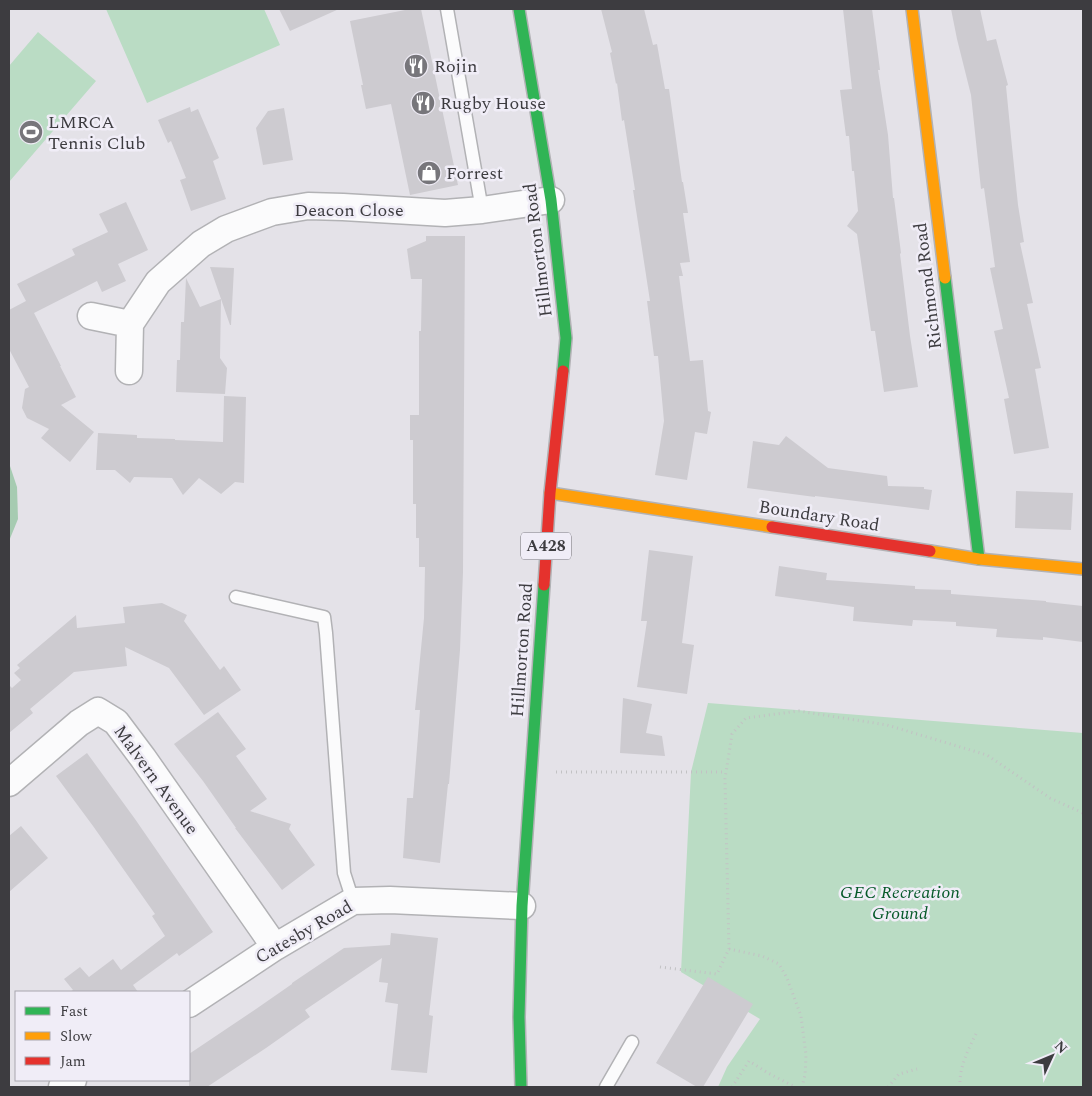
<svg xmlns="http://www.w3.org/2000/svg" width="1092" height="1096" viewBox="0 0 1092 1096" font-family="Spectral,serif">
<rect width="100%" height="100%" fill="#e4e2e8"/>
<path fill="#badcc4" d="M106 9H264L280 45 147 103Z
M38 32 96 81 9 182V66Z
M708 703 1083 733V1087H718L727 1067 760 1019 681 972 691 772Z"/>
<path fill="#a6cbb1" d="M9 463 17 487 18 519 9 541Z"/>
<path fill="#cdcbd0" d="M279 9H339L290 31Z
M410 9H421L458 185 410 195 391 104 366 109 361 85H363L350 21Z
M601 9H644L653 45 657 44 665 89H669L682 182H683L688 213H683L690 262 680 263 683 276H679L690 361 703 360 708 411 711 412 707 434 695 432 687 480 655 475 664 421 658 356H654L647 301H650L633 190H635L624 120 622 121 617 83 616 84 610 53 612 52Z
M843 9H872L880 70H878L888 135 893 198H894L901 253 900 254 910 336 918 387 884 392 875 331H871L857 234 847 226 858 211 854 171H852L849 136H846L840 90 852 89Z
M951 9H980L987 41 996 39 1008 85 1006 86 1011 137 1018 205 1024 242 1020 243 1033 303 1027 304 1041 368 1035 369 1049 448 1014 454 1004 399 1009 398 994 331 1003 329 990 268 995 267 984 188 981 189 971 95 957 39Z
M190 107 191 112 198 109 219 158 213 161 226 199 191 211 180 180 186 178 171 141 168 143 158 120Z
M284 108 293 160 263 165 256 128 268 111Z
M126 202 148 250 118 264 126 281 102 292 97 281 34 313 61 366H60L76 397 61 405 94 432 70 462 41 438 49 429 27 418 22 408 25 389 29 387 9 349V310L26 301 17 284 75 255 72 249 108 232 99 214Z
M426 236H465L463 572 460 650 449 784H448L440 863 403 858 407 798H413L420 710H415L424 618 425 567H419V538H416V504H413V440H410V415H419V331H421L422 279H411L407 249 426 241Z
M210 267 234 268 231 325H230Z
M186 278 200 307 221 299 220 358 227 368 225 394 176 392 177 360H180L181 322H184Z
M224 396 246 397 244 483 235 482 221 494 199 478 183 495 172 478 134 477 130 483 115 470H96L98 433 137 435V438L175 439V440L223 442Z
M786 436 828 468 887 476 888 486 924 487V489L932 490 929 510 815 496V497L747 488 753 441 779 445Z
M1016 491 1073 493 1071 530 1015 528Z
M649 550 693 556 682 643 694 645 687 694 637 687 647 621H641Z
M779 566 827 573 826 580 915 586V589L951 590V594L1046 601V602L1083 606V642L1043 637V640L996 637 997 629 956 626V622L913 620 912 626 853 621 854 607 775 596Z
M162 603 187 615 184 621 220 670 224 666 241 690 204 715 169 668 125 647 127 666 74 672 30 709 33 713 9 733V685L12 688 21 680 14 673 20 668 17 665 76 615 77 628 125 623 123 607Z
M623 698 652 704 646 733 662 736 665 756 620 753Z
M218 712 246 749 236 756 267 799 250 811 291 824 289 829 315 865 282 890 235 828H236L203 781 174 744Z
M87 753 135 819 213 932 179 956 177 953 133 985 138 992H70L73 990 64 979 80 967 89 977 113 959 121 970 165 936 152 916 155 914 93 826 56 776Z
M21 826 48 858 9 892V836Z
M391 933 438 938 429 1015 433 1016 427 1073 391 1070 398 1004 385 1002 388 983 379 982 382 958 305 1010 310 1017 266 1048 207 1087H189V1054L256 1009 292 984V983L344 948 390 945Z
M708 977 753 1004 703 1087H697L656 1063Z"/>
<g fill="none" stroke-linecap="round" stroke-linejoin="round">
<g stroke="#b2b2b5" stroke-width="15">
<path id="lane" d="M447 9 482 210
M236 597 324 617 326 633 344 873 353 901
M606 1087 632 1042"/>
</g>
<g stroke="#b2b2b5" stroke-width="29">
<path id="street" d="M91 316 130 324
M129 371 130 324 158 282 201 244 226 229 272 212 308 206 343 207 445 213 482 210 551 200
M9 783 79 723 98 711 116 722 143 758 275 947
M189 1004 275 947 353 901 390 900 522 906
M62 1087 73 1080"/>
</g>
<g stroke="#b2b2b5" stroke-width="14">
<path id="fast" d="M519 9 551 200 566 338 563 371
M945 278 979 559
M521 1087 519 1017 522 906 544 585"/>
</g>
<g stroke="#b2b2b5" stroke-width="14">
<path id="slow" d="M912 9 945 278
M550 493 772 527
M930 551 979 559 1083 569"/>
</g>
<g stroke="#b2b2b5" stroke-width="14">
<path id="jam" d="M772 527 930 551
M544 585 550 493 563 371"/>
</g>
<path stroke="#c2c2c4" stroke-width="3" stroke-dasharray="1 4" stroke-linecap="butt" d="M556 772H726
M729 949 762 956 779 964 787 978 801 1016 806 1055 805 1075 802 1087
M660 967 717 974 729 949 725 779 732 734 746 718 799 711 887 725 987 755 1050 798 1083 813
M732 1087 749 1061 768 1073 795 1087
M888 1087 899 1074 917 1069
M960 1087C959 1067 968 1050 977 1032"/>
<use href="#lane" stroke="#fbfbfc" stroke-width="12"/>
<use href="#street" stroke="#fbfbfc" stroke-width="26"/>
<use href="#fast" stroke="#30b455" stroke-width="11"/>
<use href="#slow" stroke="#ff9f0a" stroke-width="11"/>
<use href="#jam" stroke="#e5322d" stroke-width="11"/>
</g>
<defs>
<g id="restaurant-disc" transform="scale(1.25)"><circle r="9.5" fill="#77767b" stroke="#f0edf7"/><path d="M-5-6h1v4h1v-4h1v4h1v-4h1v5L-1.5 .5V6h-2V.5L-5-1ZM5-6V6H3V1.5H1.5Q1.5-4 5-6Z" fill="#fff"/></g>
<g id="stadium-disc" transform="scale(1.25)"><circle r="9.5" fill="#77767b" stroke="#f0edf7"/><path d="M0-5a6.5 5 0 1 0 0 10a6.5 5 0 1 0 0-10ZM-3.5-1.8h7v3.6h-7Z" fill="#fff"/></g>
<g id="shop-disc" transform="scale(1.25)"><circle r="9.5" fill="#77767b" stroke="#f0edf7"/><path d="M-5-2.5h2.3a2.7 3.5 0 0 1 5.4 0H5L5.5 6h-11ZM-1.5-2.5h3a1.5 2.3 0 0 0-3 0Z" fill="#fff"/></g>
</defs>
<g fill-rule="evenodd">
<use href="#restaurant-disc" x="416" y="66"/>
<use href="#restaurant-disc" x="423" y="103"/>
<use href="#stadium-disc" x="31" y="132"/>
<use href="#shop-disc" x="429" y="173"/>
</g>
<g text-anchor="middle" dominant-baseline="central" stroke-width="5" stroke-linejoin="round" paint-order="stroke">
<rect fill="#f0edf7" stroke="#737177" stroke-width="1" x="521" y="532.5" width="50" height="27" rx="4"/>
<g font-size="16" font-weight="bold" fill="#3d3c40">
<text x="546" y="546">A428</text>
</g>
<g font-size="18" fill="#3d3c40" stroke="#f0edf7" text-anchor="start">
<text x="434" y="66">Rojin</text>
<text x="440" y="103">Rugby House</text>
<text x="48" y="122">LMRCA<tspan x="48" dy="21">Tennis Club</tspan></text>
<text x="446" y="173">Forrest</text>
</g>
<g font-size="18" fill="#3d3c40" stroke="#f0edf7">
<text x="349" y="210">Deacon Close</text>
<text transform="translate(538 250) rotate(-97)">Hillmorton Road</text>
<text transform="translate(928 286) rotate(-97)">Richmond Road</text>
<text transform="translate(819 516) rotate(9)">Boundary Road</text>
<text transform="translate(522 650) rotate(-86)">Hillmorton Road</text>
<text transform="translate(156 780) rotate(54)">Malvern Avenue</text>
<text transform="translate(304 932) rotate(-30)">Catesby Road</text>
</g>
<g font-size="18" font-style="italic" fill="#075a2a" stroke="#f0edf7">
<text x="900" y="892">GEC Recreation<tspan x="900" dy="21">Ground</tspan></text>
</g>
</g>
<rect width="1092" height="1096" fill="none" stroke="#3d3c40" stroke-width="20"/>
<rect x="15" y="991" width="175" height="90" fill="#f0edf7" stroke="#a8a6ae"/>
<rect x="25" y="1007" width="25" height="8" fill="#30b455" stroke="#a8a6ae"/>
<text x="60" y="1016" font-size="15" fill="#3d3c40">Fast</text>
<rect x="25" y="1032" width="25" height="8" fill="#ff9f0a" stroke="#a8a6ae"/>
<text x="60" y="1041" font-size="15" fill="#3d3c40">Slow</text>
<rect x="25" y="1057" width="25" height="8" fill="#e5322d" stroke="#a8a6ae"/>
<text x="60" y="1066" font-size="15" fill="#3d3c40">Jam</text>
<g transform="translate(1052 1056) rotate(46)" stroke="#f0edf7" stroke-width="4" paint-order="stroke">
<path d="M0-4L9 19L0 12L-9 19Z" fill="#3d3c40"/>
<text y="-8" font-size="14" font-weight="bold" text-anchor="middle" fill="#3d3c40">N</text>
</g>
</svg>
